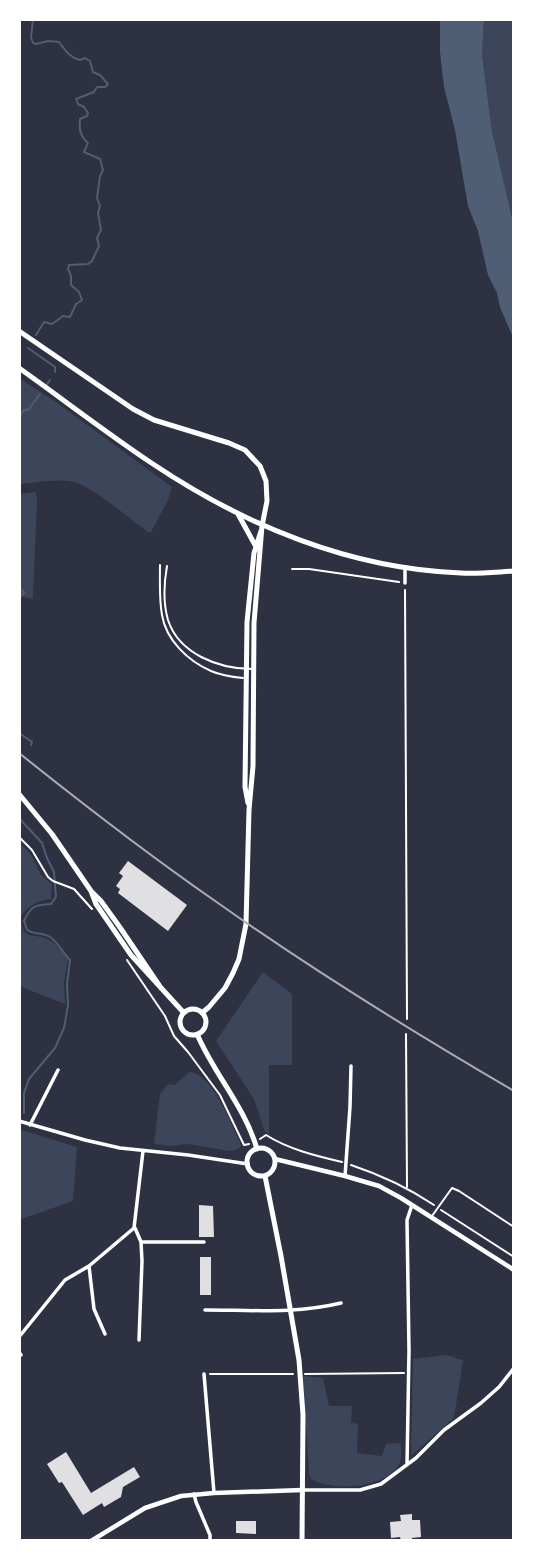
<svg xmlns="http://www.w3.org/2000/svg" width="533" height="1560" viewBox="0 0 533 1560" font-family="Mulish,sans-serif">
<rect width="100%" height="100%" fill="#2d3142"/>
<path fill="#3c4559" d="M484 19H514V227L492 131 482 55Z
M19 378 56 402 172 487 168 500 151 532H148C129 519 90 483 69 481 53 479 35 483 19 484Z
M36 492 37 500 33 599 19 596V494Z
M19 842 32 856 41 875 52 884 51 899C37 900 29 906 21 916 23 942 30 932 47 939 55 942 62 952 68 958L64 982 65 1004 19 986Z
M263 972 292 994V1065H269V1134L265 1132 254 1099 216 1041Z
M189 1072C211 1071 231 1124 240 1142L241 1146 238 1149 230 1151 187 1144 170 1146 154 1144 160 1094 168 1084 175 1085Z
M19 1129 77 1147 73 1201 19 1220Z
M446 1355 463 1360 454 1418 411 1456 413 1359Z
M303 1376 323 1378 329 1406H352L351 1423 358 1424 357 1453 382 1456 386 1444 401 1443C401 1449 402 1459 399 1465 383 1489 336 1491 312 1480L309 1474Z"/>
<path fill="#4f5d75" d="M440 19H484L482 55 492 131 514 227V340L500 307 497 293 488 275 478 231 468 206 455 130 444 87 440 52Z"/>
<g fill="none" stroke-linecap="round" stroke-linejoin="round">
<path stroke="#4f5d75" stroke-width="2" d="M33 19 31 38 33 43 36 44 48 41 59 42C65 50 69 57 80 60L85 58 90 61 93 72 100 75 108 84 105 87H97L94 92 76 99 78 104 84 107 88 113 87 116 80 119C79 129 80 136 88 143L84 152 100 159 103 170 100 176 97 198 100 206 98 213 101 230 97 238 99 246 92 261 88 264 69 265 68 269 71 276V285L79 292 82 300 76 304 70 317 63 316 52 324 44 322 36 335
M28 348 55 367V372
M47 384 50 380
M19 418 23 411 29 409 40 394
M19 586 24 593 19 598
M19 733 32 742 31 745
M19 818 42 843 47 858 54 872 56 897 51 904C34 905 31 906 24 921L27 930C35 935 42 932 50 937 58 942 63 953 70 960L67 984 68 1005 64 1028 55 1048 29 1079 24 1093V1113"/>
</g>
<path fill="#e0e0e3" d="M128 861 187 905 168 931 118 893 120 889 116 886 123 876 119 873Z
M199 1205 213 1206 214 1237H199Z
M200 1257H211V1295H200Z
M66 1452 91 1493 134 1467 140 1477 123 1487 121 1497 104 1507 102 1503 83 1515 62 1482 59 1483 47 1464Z
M412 1514V1520H420L421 1537 412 1538V1541H401L400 1537 391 1538 390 1522 401 1521 400 1515Z
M236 1521H256V1534L236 1533Z"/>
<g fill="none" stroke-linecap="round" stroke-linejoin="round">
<path stroke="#fff" stroke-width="2" d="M292 569H309L399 582
M405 590 407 1019
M19 837 32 850 48 877 53 881 74 889 92 909
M127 960 165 1016 174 1036 188 1052 220 1095 244 1145 249 1144
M406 1034 407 1187
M260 1139 266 1135C288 1149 316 1156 342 1162
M351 1165C381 1175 407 1187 434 1205
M441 1210 514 1257
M210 1374H293
M305 1374 404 1373"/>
<path stroke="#fff" stroke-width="2" d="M160 565C160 582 159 599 162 615 166 640 188 661 211 671 220 675 232 677 243 678
M167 566C164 583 163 603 168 620 179 654 219 669 252 669
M432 1216 452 1188 459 1191 514 1227"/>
<path stroke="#fff" stroke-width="3.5" d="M405 583V568
M19 1121 85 1140 120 1148 188 1155 248 1164
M30 1125 58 1070
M345 1176 350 1107 351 1066
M135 1228 141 1242 142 1261 139 1340
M141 1242H204
M89 1266 94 1309 105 1334
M205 1310C251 1310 296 1314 341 1303
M19 1337 65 1280 89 1266 134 1228 143 1151
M19 1352 21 1355
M204 1374 214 1493
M407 1465 409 1351 407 1220 412 1205
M302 1490H360L381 1484 416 1458 444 1430 481 1403 499 1387 514 1368
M194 1494 196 1502 210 1535V1541"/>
<path stroke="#fff" stroke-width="4.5" d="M275 1159 345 1176 379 1186 401 1198 514 1270
M91 1541 145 1508 181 1496 214 1493 302 1490"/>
<path stroke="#fff" stroke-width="5" d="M19 331 133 409 154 420 229 443 245 450 260 466 266 481 267 501 262 526 254 623 253 766 249 810 246 924 239 959 233 973 225 988 209 1007 202 1013
M19 368C64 400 108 434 153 464 244 525 350 569 461 573 478 574 496 572 514 571
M238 514 255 545
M19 794 52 834 91 891 101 901 119 926 161 988
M248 803 245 787 247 622 254 553 261 531
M91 891 96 904 131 955 184 1013
M180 1022a13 13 0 1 1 26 0a13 13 0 1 1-26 0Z
M197 1034C214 1074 245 1107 257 1149
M247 1162a14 14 0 1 1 28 0a14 14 0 1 1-28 0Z
M265 1176 281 1256 299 1360 303 1415 302 1541"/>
<path stroke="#abadb3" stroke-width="2" d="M19 753C84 805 150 856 218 903 314 971 413 1032 514 1091"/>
</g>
<rect width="533" height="1560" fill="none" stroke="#ffffff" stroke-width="42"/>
</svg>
